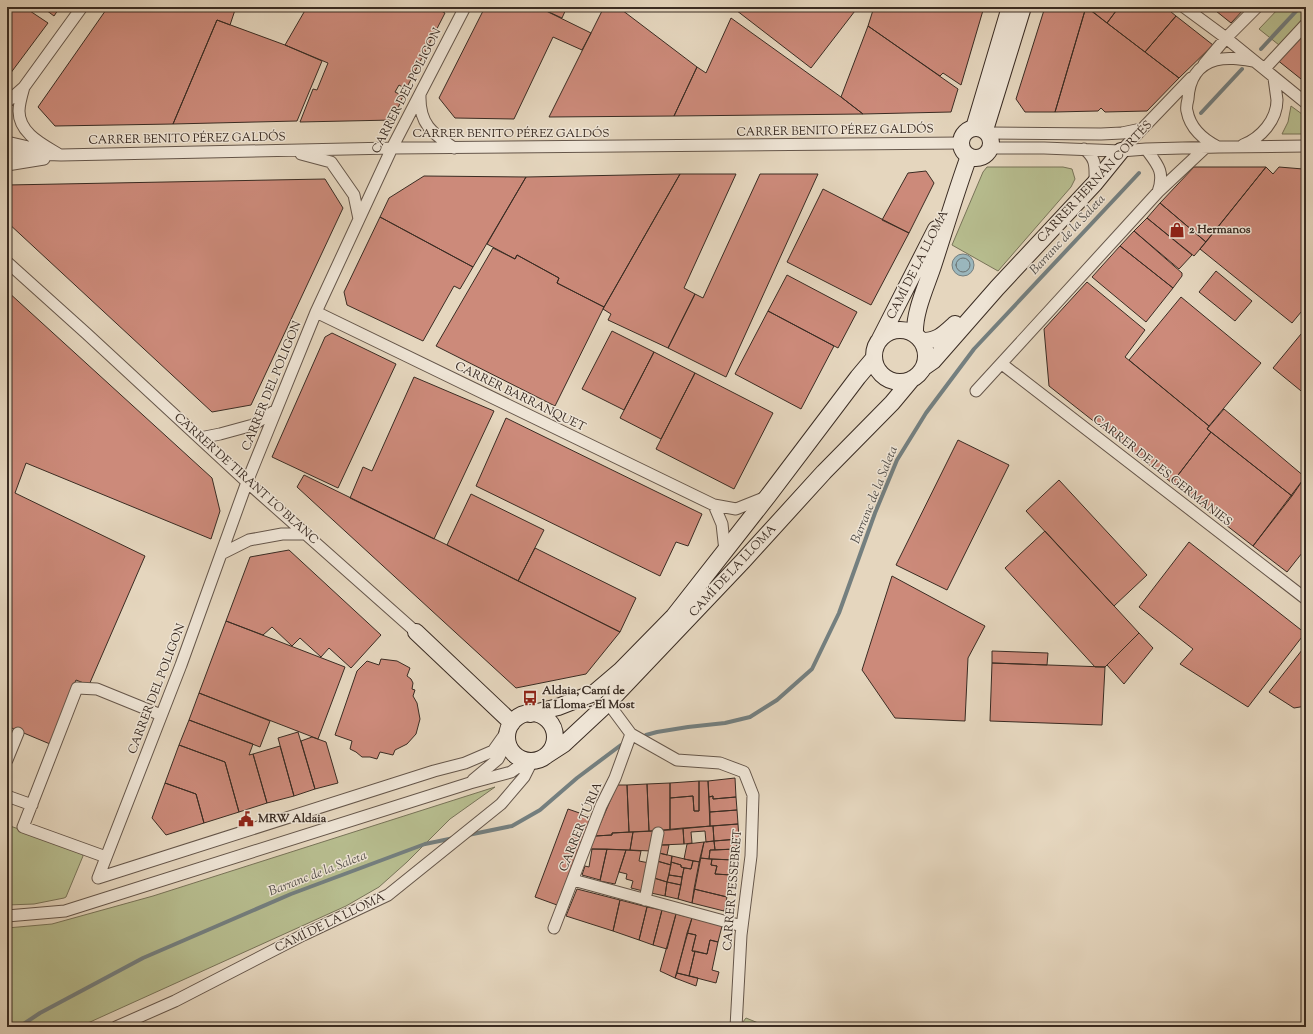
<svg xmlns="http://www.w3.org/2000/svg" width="1313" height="1034" viewBox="0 0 1313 1034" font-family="'Sorts Mill Goudy',serif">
<rect width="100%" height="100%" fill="#e5d6be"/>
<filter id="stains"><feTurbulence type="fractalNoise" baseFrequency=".005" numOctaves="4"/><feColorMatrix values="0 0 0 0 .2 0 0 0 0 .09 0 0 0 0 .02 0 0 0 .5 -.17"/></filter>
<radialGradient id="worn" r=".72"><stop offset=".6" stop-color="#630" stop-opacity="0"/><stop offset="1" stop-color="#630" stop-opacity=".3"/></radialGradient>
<path fill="#b7bd8f" stroke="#787459" d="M1280 7H1306V16L1279 45 1259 29Z
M1291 106 1306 117V134H1282L1288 122Z
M987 167H1063L1072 169 1075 179 1071 187 998 271 952 245 983 172Z
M495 787 450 819 407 862 379 887 346 906 79 1027H7V928L52 924 153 896Z
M7 825 81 850 83 856 66 897 64 898 34 904 7 905Z
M746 1018 768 1027H739Z"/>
<path fill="#9ab6bc" stroke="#747f7f" d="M952 265a11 11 0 1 1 22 0a11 11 0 1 1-22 0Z"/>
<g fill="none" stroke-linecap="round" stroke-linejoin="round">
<path stroke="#6a7170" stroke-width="1" d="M956 265a7 7 0 1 1 14 0a7 7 0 1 1-14 0Z"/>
<path stroke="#747f7f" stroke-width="4" d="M1261 49 1300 7
M1201 113 1242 69
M646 735 657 732 688 727 725 723 750 717 777 700 812 669 839 613 875 513 897 460 926 413 974 349 1139 173
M468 835 512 826 540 810 577 778 621 745
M19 1027 40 1013 143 958 291 894 425 844 454 838"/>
</g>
<path fill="#cc8a7a" stroke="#3a2c23" d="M7 7H24L48 23 7 78Z
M42 7H60L54 16Z
M108 7H236L230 25 217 20 173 124 55 126 38 107Z
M307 7H434L445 13 406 89 399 85 395 92 403 96 393 120 300 122 313 89 317 90 328 63 285 45Z
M485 7H538L591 33 582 50 553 37 514 119 455 118 439 98Z
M538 7H567L562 18Z
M604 7H618L697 67 674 116 549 117Z
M732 7H858L811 68Z
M874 7H984L961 85 943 73 940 76 868 26Z
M1045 7H1086L1055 112H1025L1016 99Z
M1086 7 1179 78 1147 111 1105 112 1101 108 1098 111 1055 112Z
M1087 7H1119L1107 23Z
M1119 7H1165L1176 16 1145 52 1107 23Z
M1211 7H1246L1231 23Z
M1176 16 1213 45 1179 78 1145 52Z
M731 18 841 97 863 114 674 116 697 67 706 73Z
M217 20 285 45 322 61 297 121 173 124Z
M868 26 958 89 951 112 863 114 841 97Z
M1306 30V83L1276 59Z
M1194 167H1266L1206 242 1160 203Z
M1266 167 1273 174 1279 167 1303 169 1306 171V306L1292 323 1200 249Z
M926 171 934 183 909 233 882 220 908 173Z
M680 174H736L684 288 695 294 668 348 608 320 611 314 603 309Z
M680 174 604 307 557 283 559 278 517 255 515 259 487 244 526 177Z
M760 174H818L726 377 668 348 695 294 703 298Z
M424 176 526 177 473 267 380 217 389 198Z
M325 179 343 208 251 405 212 412 7 222V185Z
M823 189 909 233 871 305 787 262Z
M1160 203 1206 242 1194 256 1147 218Z
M380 217 473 267 460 289 454 286 423 341 347 305 344 292Z
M1147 218 1192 255 1179 269 1134 231Z
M1134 231 1182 273V276L1173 288 1120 246Z
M1120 246 1173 288 1146 322 1092 277Z
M493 248 515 259 517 255 559 278 557 283 604 307 555 406 436 346Z
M1216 271 1252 301 1235 321 1199 292Z
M787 275 857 312 838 348 768 311Z
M1087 282 1145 330 1125 357 1209 426 1207 429 1211 432 1172 483 1049 386 1044 329Z
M7 291 212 478 220 511 211 539 26 463 15 493 145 556 89 685 76 680 50 744 7 726Z
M1181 297 1261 363 1209 426 1129 360Z
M768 311 834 346 801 409 735 374Z
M1306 328V395L1273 368Z
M612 331 654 352 624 410 582 389Z
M332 333 396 364 338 488 272 457 325 337Z
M654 352 695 373 661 439 620 418Z
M695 373 773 413 734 489 656 449Z
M414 377 494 411 434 539 350 498 363 467 372 471Z
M1224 409 1305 477 1292 496 1207 429Z
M506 418 702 514 688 546 676 542 660 576 476 486Z
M1211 432 1292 496 1253 546 1172 483Z
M958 440 1009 465 947 590 896 565Z
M304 475 447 545 620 632 586 674 516 688 297 487Z
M1305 477 1306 548 1287 572 1253 546Z
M1059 480 1147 575 1114 606 1026 511Z
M471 494 544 530 518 581 447 545Z
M1045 531 1139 633 1105 667H1095L1005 568Z
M1189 542 1305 633 1248 707 1180 664 1193 649 1139 607Z
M535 548 636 598 620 632 518 581Z
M289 550 381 635 351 668 329 648 321 657 300 638 292 646 272 627 263 635 226 621 250 557Z
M892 576 985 626 968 658 965 721 895 718 862 670Z
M226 621 345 667 318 739 199 693Z
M1139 633 1153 648 1124 684 1107 665Z
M1306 645V706L1294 708 1269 692Z
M992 651 1048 653 1047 665 992 663Z
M381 659 397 661 410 668 407 676 411 679 413 683 412 689 415 690 413 696 417 703 420 719 416 734 407 744 395 750 393 755 380 752 377 759 370 757H362L356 752 350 749 352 741 335 735 357 671 367 661 379 665Z
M992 663 1105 667 1102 725 990 721Z
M199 693 270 721 260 747 189 720Z
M189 720 253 744 249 755 253 754 267 803 239 812 225 762 179 745Z
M298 732 315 789 294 796 278 738Z
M312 737 326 742 338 783 315 789 301 741Z
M179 745 225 762 239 812 204 823 196 794 165 783Z
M280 746 294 796 267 803 253 754Z
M735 778 736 797 713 799V796L709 797 708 781Z
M699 781V811H694L693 796 670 798V783Z
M699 781H708L710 826 670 830V798L693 796 694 811H699Z
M165 783 196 794 204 823 166 835 152 818Z
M670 783V830L649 831 647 784Z
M647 784 649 831 629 832 627 785Z
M617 785H627L629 832 612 833V835L595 836Z
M713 796V799L736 797 737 810 710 812 709 797Z
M568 809 591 817 557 905 535 897Z
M737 810 738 824 710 826V812Z
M738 824 739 839 714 841 713 826Z
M713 826 714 841 706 842 705 831 691 832 692 843 684 844 683 828Z
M683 828 684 844 660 845 663 830Z
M655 831 651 851 630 850 633 832Z
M633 832 630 850 590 849 595 836 612 835V833Z
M738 839 736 849 715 850 714 841Z
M714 841 715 850H710L709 859 700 858 704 842Z
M704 842 700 862 684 859 687 844Z
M660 845H669L667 855 659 853Z
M592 849H607L600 880 582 875 585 866 589 867Z
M607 849 626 850 615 884 600 881Z
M736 849 734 860 709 859 710 850Z
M626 850 641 851 639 861 649 863 643 891 631 888 633 881 626 879 627 874 619 872Z
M659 853 672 856 671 865 657 861Z
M672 856 693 861 691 869 681 867V865L671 862Z
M700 858 712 859 711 865 717 866 715 874 731 875 727 897 694 889Z
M712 859 734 860 731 875 715 874 717 866 711 865Z
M657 861 671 865 667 882 654 878Z
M693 861 700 862 692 903 678 899 684 868 691 869Z
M671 862 681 865V867L684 868 682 877 669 875Z
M669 875 682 877 681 885 667 882Z
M654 878 667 882 665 896 651 893Z
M667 882 681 885 678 899 665 896Z
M577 889 620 900 613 931 566 916Z
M694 889 727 897 724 911 692 903Z
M620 900 647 907 639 940 613 931Z
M647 907 662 910 653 945 639 940Z
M662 910 676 914 667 949 653 945Z
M676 914 692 918 675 978 660 971Z
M692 918 722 926 718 942 710 940 707 954 692 951 696 935 687 933Z
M687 933 696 935 692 951H695L689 976 677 973Z
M710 940 718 942 712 970 719 972 716 983 689 976 695 951 707 954Z
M677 973 698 978 696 986 675 978Z"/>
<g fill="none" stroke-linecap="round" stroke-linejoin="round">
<g stroke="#65564a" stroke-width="13">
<path id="street" d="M1184 7 1226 38 1306 103
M1204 64 1226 38 1257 7
M1263 67 1268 65 1306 24
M24 87C22 94 19 104 19 111 19 134 44 145 60 155
M420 95C419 124 432 133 454 148
M7 102 24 87 82 7
M988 133 1101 134 1122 133 1141 129
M7 142 37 149
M1243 145C1261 138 1277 120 1277 100 1276 93 1275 85 1274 78
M1218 147C1204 140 1190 128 1187 111 1186 108 1187 103 1188 99 1189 81 1197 65 1216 60 1228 57 1240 59 1253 61
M990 148H1044L1121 151 1146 149 1219 147 1306 146
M1084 149C1097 159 1095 167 1095 183
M1146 149C1158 165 1165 172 1158 192
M1121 151 1191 78
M7 153 61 155 392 148 961 143
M301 154 331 162 354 195 359 219
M7 165 44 159
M7 262 87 334 247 482 416 632
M316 312 714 505 736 509 766 497
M1002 364 1306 599
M976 391 1158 192 1205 148
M200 438 220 434 253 425 276 410
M714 505 722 524 725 551
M221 554 249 540 282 534H307
M608 703 631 734 677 760 720 763 744 772 753 795 751 856 741 935 736 1027
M7 760 18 733
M473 780 498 759 508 740
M7 796 32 805
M106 857 23 827 77 688 97 689 161 715
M98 878 181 665 247 482 316 312 392 148 465 7
M98 878 434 771 465 763 493 751 510 727
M573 880 742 926
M645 900 658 833
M7 916 65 911 470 783 511 772 526 761
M554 928 601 806 615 778 631 734
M116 1027 175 1001 303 935 388 895 501 804 524 777 532 761"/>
</g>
<g stroke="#3a2c23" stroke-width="18">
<path id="secondary" d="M974 128 1010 7
M961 143a15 15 0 1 1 30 0a15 15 0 1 1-30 0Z
M985 130 1023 7
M874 356a26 26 0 1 1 52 0a26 26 0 1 1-52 0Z
M915 334C914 312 926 287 933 266 945 229 956 192 969 156
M880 339 936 229
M922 341C938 341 944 334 955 324
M923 368 933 361 997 288 1095 183 1121 151
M416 632 512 723
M507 737a24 24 0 1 1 48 0a24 24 0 1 1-48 0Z
M530 714 558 707 594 693 621 670 674 616 768 496 858 377 874 358
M547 755 564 744 608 703 743 561 824 472 892 403 912 379"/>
</g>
<use href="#street" stroke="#eee4d5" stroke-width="11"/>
<use href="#secondary" stroke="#eee4d5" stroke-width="16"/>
</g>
<defs>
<g id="shop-bare" transform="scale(1.2)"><path d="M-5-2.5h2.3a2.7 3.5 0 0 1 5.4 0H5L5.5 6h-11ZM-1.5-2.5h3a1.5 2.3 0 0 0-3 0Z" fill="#8f2418" stroke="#eee4d5" stroke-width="2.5" paint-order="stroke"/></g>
<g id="bus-bare" transform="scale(1.2)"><path d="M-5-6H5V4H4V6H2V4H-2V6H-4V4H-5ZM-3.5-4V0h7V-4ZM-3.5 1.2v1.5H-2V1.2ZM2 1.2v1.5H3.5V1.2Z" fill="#8f2418" stroke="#eee4d5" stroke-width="2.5" paint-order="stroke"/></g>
<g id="civic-bare" transform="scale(1.2)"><path d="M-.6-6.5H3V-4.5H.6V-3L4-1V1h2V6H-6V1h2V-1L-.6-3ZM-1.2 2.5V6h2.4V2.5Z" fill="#8f2418" stroke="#eee4d5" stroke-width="2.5" paint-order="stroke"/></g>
</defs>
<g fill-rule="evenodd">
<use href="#shop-bare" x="1177" y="230"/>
<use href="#bus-bare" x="530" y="698"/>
<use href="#civic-bare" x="246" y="819"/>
</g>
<g text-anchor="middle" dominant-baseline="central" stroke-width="3" stroke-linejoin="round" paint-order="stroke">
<g font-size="12" fill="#3a2c23" stroke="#eee4d5">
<text transform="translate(407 91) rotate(-63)">CARRER DEL POLIGON</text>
<text transform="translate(835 131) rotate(-1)">CARRER BENITO PÉREZ GALDÓS</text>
<text x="511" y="134">CARRER BENITO PÉREZ GALDÓS</text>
<text transform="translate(187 139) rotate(-1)">CARRER BENITO PÉREZ GALDÓS</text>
<text transform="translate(1095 182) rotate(-47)">CARRER HERNÁN CORTÉS</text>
<text transform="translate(918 265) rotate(-63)">CAMÍ DE LA LLOMA</text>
<text transform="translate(272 386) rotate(-68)">CARRER DEL POLIGON</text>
<text transform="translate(520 397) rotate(26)">CARRER BARRANQUET</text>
<text transform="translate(1162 471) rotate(38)">CARRER DE LES GERMANIES</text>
<text transform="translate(246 479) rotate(42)">CARRER DE TIRANT LO BLANC</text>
<text transform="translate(733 571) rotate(-47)">CAMÍ DE LA LLOMA</text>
<text transform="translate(157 689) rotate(-69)">CARRER DEL POLIGON</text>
<text transform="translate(581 827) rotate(-68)">CARRER TÚRIA</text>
<text transform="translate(733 890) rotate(-85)">CARRER PESSEBRET</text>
<text transform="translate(330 923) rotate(-26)">CAMÍ DE LA LLOMA</text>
</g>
<g font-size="12" font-weight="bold" fill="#3a2c23" stroke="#eee4d5" text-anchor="start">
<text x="1189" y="230">2 Hermanos</text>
<text x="542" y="691">Aldaia, Camí de<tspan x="542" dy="14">la Lloma - El Most</tspan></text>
<text x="258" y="819">MRW Aldaia</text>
</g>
<g font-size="13" font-style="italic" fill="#524e49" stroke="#eee4d5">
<text transform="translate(1068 235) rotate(-47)">Barranc de la Saleta</text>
<text transform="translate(875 495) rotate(-68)">Barranc de la Saleta</text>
<text transform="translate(318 874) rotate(-21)">Barranc de la Saleta</text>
</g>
</g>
<rect width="1313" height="1034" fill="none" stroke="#e5d6be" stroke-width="24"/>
<rect x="8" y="8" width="1297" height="1018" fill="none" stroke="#3a2c23" stroke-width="2"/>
<rect x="12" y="12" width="1289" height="1010" fill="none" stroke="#3a2c23"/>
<rect width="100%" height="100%" filter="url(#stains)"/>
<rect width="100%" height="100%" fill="url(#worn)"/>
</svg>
